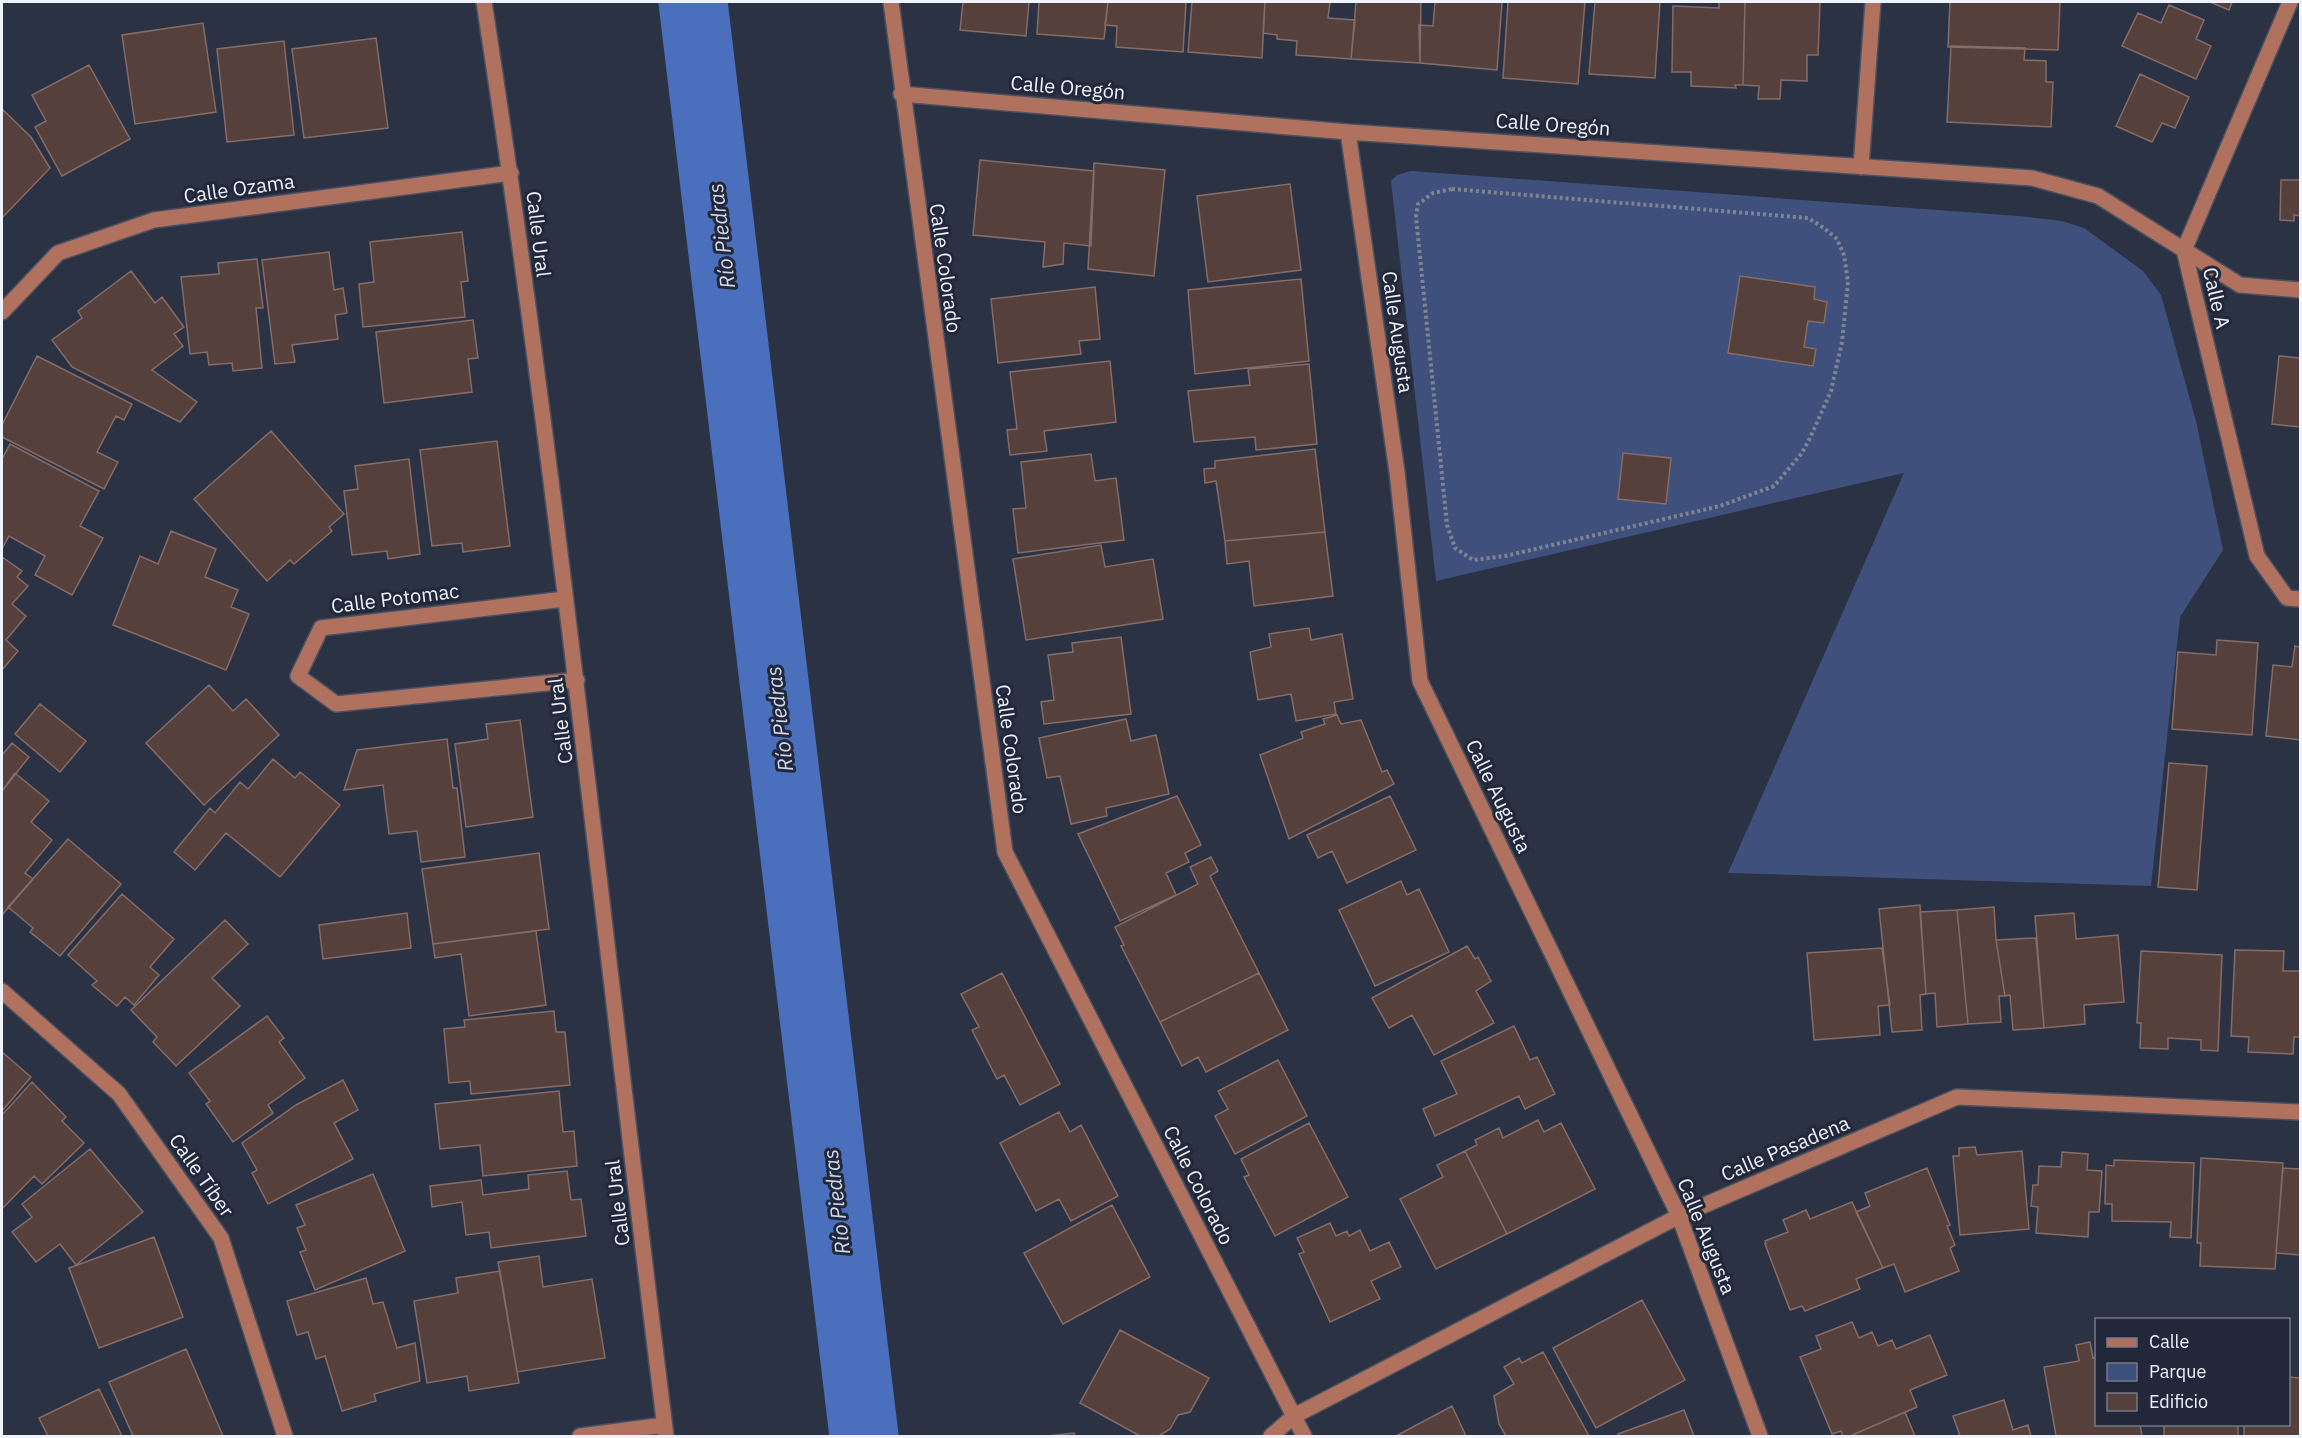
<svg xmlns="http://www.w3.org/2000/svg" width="2302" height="1438" viewBox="0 0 2302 1438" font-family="'IBM Plex Sans',sans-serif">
<rect width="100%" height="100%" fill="#2b3243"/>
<path fill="#3f507d" d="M1411 171 2019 216 2062 221 2084 228 2143 271 2161 295 2196 421 2223 550 2180 617 2151 886 1728 873 1904 473 1436 581 1391 181 1397 175Z"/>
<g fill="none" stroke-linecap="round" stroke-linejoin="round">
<path stroke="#4a6fbd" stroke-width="69" d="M693 2 864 1436"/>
</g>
<path fill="#56403c" stroke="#856c68" stroke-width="1.5" d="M963 2H1029L1026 36 960 30Z
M1039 2H1108L1104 39 1037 34Z
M1108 2H1186L1183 52 1116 47 1117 26 1105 25Z
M1192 2H1265L1262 58 1188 52Z
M1265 2H1330L1328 18 1355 20 1351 59 1296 55 1297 41 1277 39V35L1263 33Z
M1356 2H1421L1420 63 1351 59Z
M1435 2H1502L1497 70 1420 63 1419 25 1433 26Z
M1508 2H1585L1578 84 1503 78Z
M1595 2H1660L1655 78 1589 74Z
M1719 2H1745L1743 85H1735L1736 88 1691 86V72H1672L1673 6 1719 8Z
M1745 2H1820L1818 55H1807V81L1781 80 1780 99H1758L1759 86 1743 85Z
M1950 2H2060L2058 50 1948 47Z
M2210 2H2232L2229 10Z
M2169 5 2204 20 2196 39 2211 46 2196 79 2122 46 2138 13 2161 23Z
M203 23 216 112 135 124 122 35Z
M376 38 388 128 304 138 292 49Z
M284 41 294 135 227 142 217 49Z
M1951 46 2025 48 2024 60 2046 61V82H2053L2051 127 1947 122Z
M89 65 130 139 62 176 35 127 46 121 32 95Z
M2140 74 2189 97 2175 128 2162 123 2152 142 2116 126Z
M3 110 31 137 50 168 2 218V112Z
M980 160 1094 171 1091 246 1064 243 1063 264 1043 267 1045 242 973 235Z
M1094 163 1165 170 1154 276 1088 269Z
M2281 180H2300V239V216L2294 215V221L2280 220Z
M1290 184 1301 270 1208 282 1197 196Z
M462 232 468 281 461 282 465 317 363 327 359 284 374 282 370 242Z
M329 252 334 290 343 288 347 313 335 315 338 339 292 345 295 362 275 364 262 260Z
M257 259 263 308H256L262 368 233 371 232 363 209 365 207 352 190 354 181 277 219 274 218 263Z
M131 271 155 303 162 297 184 327 174 334 183 346 152 370 197 402 180 422 72 367 52 340 82 318 78 311Z
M1740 276 1815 287 1814 299 1827 302 1824 323 1808 321 1804 347 1816 349 1813 366 1728 353Z
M1301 279 1309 361 1195 374 1188 290Z
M1095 287 1100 339 1079 341 1081 354 998 363 991 299Z
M473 320 478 358 468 359 472 392 384 403 376 332Z
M37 356 132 404 124 420 116 416 97 452 118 462 104 489 2 437V425Z
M2279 356 2300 358V427L2272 424Z
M1110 361 1116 422 1044 431 1047 451 1010 455 1007 430 1017 429 1010 372Z
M1309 364 1317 444 1256 450 1255 437 1194 442 1188 391 1250 385 1248 369Z
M271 431 344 514 329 527 332 531 294 564 290 560 267 581 194 499Z
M497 441 510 546 463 552 462 543 432 546 420 450Z
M10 444 99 491 80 526 103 538 72 595 35 575 45 556 9 536 3 547 2 546V459Z
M1315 449 1325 532 1225 541 1216 481 1205 483 1204 469 1215 468V461Z
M1623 453 1671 458 1666 504 1618 499Z
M1091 454 1095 481 1116 478 1124 540 1018 553 1013 509 1026 508 1021 462Z
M409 459 420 554 388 559 387 551 352 555 344 491 358 489 355 466Z
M171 531 216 549 205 577 238 590 231 607 249 614 226 670 113 625 140 556 158 564Z
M1325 532 1333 596 1254 606 1249 561 1227 564 1225 541Z
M1101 545 1105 567 1153 559 1163 619 1026 640 1013 559Z
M2 557 22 571 17 577 28 586 12 604 26 616 6 640 18 651 2 670Z
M1309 628 1311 640 1342 634 1353 699 1334 702 1336 714 1296 721 1291 694 1258 700 1250 652 1271 647 1269 634Z
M1121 637 1131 714 1044 724 1041 702 1054 700 1048 655 1073 652 1072 643Z
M2217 640 2258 643 2252 735 2172 729 2178 652 2216 655Z
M2295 646 2300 647V740L2266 736 2273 665 2292 667Z
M209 685 233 711 246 699 279 735 204 805 146 743Z
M40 704 86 741 60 772 15 734Z
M1337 715 1341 724 1361 720 1382 772 1387 770 1394 784 1289 839 1260 755 1303 738 1301 732 1325 724 1323 719Z
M1126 719 1131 741 1156 735 1169 794 1106 808 1107 816 1071 824 1060 776 1047 778 1039 738Z
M520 720 533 817 466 827 455 744 488 739 486 724Z
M447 739 453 788H457L465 857 421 862 417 831 389 834 383 785 344 790 357 750Z
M12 743 29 757 2 791V755Z
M273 759 295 778 300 772 340 805 280 877 226 833 195 870 174 852 210 808 215 813 240 782 248 789Z
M2169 763 2207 766 2197 890 2158 887Z
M15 773 49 801 31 822 52 840 25 873 33 879 2 915V791Z
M1177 796 1201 845 1185 853 1189 862 1166 873 1176 895 1120 921 1078 834Z
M1390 796 1416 850 1347 883 1332 851 1318 858 1307 835Z
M68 839 121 884 60 956 30 932 33 928 8 907Z
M539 853 549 929 433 944 422 869Z
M1211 857 1218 871 1210 876 1259 973 1160 1022 1121 946 1124 945 1115 927 1198 884 1190 867Z
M1401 881 1407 895 1419 889 1449 952 1375 986 1339 910Z
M122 894 174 939 150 967 159 975 134 1005 125 997 117 1006 92 985 97 981 68 955Z
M1920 905 1926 994 1920 995 1922 1030 1892 1032 1879 909Z
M1994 907 1996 940 2005 996H1999L2001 1022 1968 1024 1957 910Z
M1957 910 1968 1024 1937 1027 1935 993 1926 994 1920 912Z
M407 913 411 948 323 959 319 925Z
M2074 913 2076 939 2118 935 2124 1002 2084 1005 2085 1024 2044 1028 2035 916Z
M225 920 248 944 212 978 240 1006 176 1066 153 1042 157 1037 131 1010Z
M536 931 546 1005 469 1016 461 954 435 958 433 944Z
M2036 938 2044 1028 2013 1030 2010 995 2005 996 1996 940Z
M1467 946 1475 959 1478 957 1491 981 1476 991 1494 1023 1434 1055 1412 1015 1389 1028 1372 998Z
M1882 948 1890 1005 1878 1006 1880 1035 1814 1040 1807 953Z
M2235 950 2284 951 2283 971H2300V1037H2294L2293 1054 2248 1052 2249 1037 2231 1036Z
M2141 951 2222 955 2218 1051 2201 1050V1040L2168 1038V1049L2140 1048 2141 1023H2137Z
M1002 973 1060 1084 1020 1105 1004 1075 997 1079 972 1030 979 1027 961 994Z
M1259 973 1288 1030 1206 1072 1198 1057 1182 1066 1160 1022Z
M554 1011 556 1032H565L570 1085 471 1094 470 1081 449 1083 444 1029 465 1027 464 1020Z
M267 1016 284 1038 279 1042 305 1078 268 1105 273 1113 233 1142 206 1104 210 1101 189 1073Z
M1514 1026 1530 1060 1537 1057 1555 1094 1525 1109 1519 1096 1435 1136 1423 1109 1457 1094 1441 1061Z
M2 1052 31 1077 2 1111Z
M1278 1060 1307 1116 1235 1154 1215 1116 1228 1109 1218 1091Z
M343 1080 358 1110 334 1123 353 1159 268 1204 252 1173 257 1170 242 1143 296 1105Z
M32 1082 66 1117 62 1121 84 1143 42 1184 34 1176 2 1209V1115Z
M559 1091 563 1132 574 1131 577 1166 483 1176 480 1145 440 1149 435 1104Z
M1059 1112 1070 1132 1081 1125 1118 1196 1071 1221 1059 1199 1036 1211 1000 1143Z
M1538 1120 1544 1132 1561 1123 1595 1189 1507 1234 1465 1151 1477 1145 1475 1140 1499 1128 1503 1138Z
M1309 1123 1348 1197 1275 1236 1244 1177 1249 1175 1241 1159Z
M1975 1147 1977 1155 2022 1151 2029 1229 1960 1235 1953 1156H1959V1148Z
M90 1149 143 1212 76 1265 60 1244 36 1262 12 1232 32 1217 22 1204Z
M1465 1151 1507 1234 1436 1269 1400 1199 1443 1177 1437 1165Z
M2062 1152 2088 1154 2087 1170 2102 1171 2099 1212H2089L2088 1237 2036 1233 2038 1207 2031 1206 2033 1185H2038L2039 1166 2061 1167Z
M2201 1158 2283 1163 2275 1269 2200 1266 2201 1243H2197Z
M2114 1160 2194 1163 2191 1238 2170 1237 2171 1222 2112 1221V1204H2105L2106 1165 2114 1166Z
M1927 1168 1950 1225 1947 1226 1955 1245 1950 1248 1959 1271 1905 1292 1894 1264 1883 1268 1856 1212 1870 1206 1865 1193Z
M2283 1168 2300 1169V1255L2276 1253Z
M567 1171 571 1200 581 1199 586 1236 491 1248 489 1232 466 1235 462 1202 432 1207 430 1186 481 1180 483 1195 529 1189 528 1175Z
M373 1174 405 1251 315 1290 300 1252 306 1250 297 1228 305 1225 296 1205Z
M1852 1202 1883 1268 1856 1279 1860 1289 1805 1311 1802 1306 1790 1310 1765 1244H1766L1765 1241 1788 1232 1783 1220 1806 1210 1810 1219Z
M1112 1205 1150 1277 1063 1324 1024 1253Z
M1330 1223 1336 1236 1347 1231 1349 1236 1360 1230 1370 1251 1389 1242 1401 1267 1371 1281 1380 1299 1330 1322 1299 1254 1304 1252 1297 1238Z
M154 1237 183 1317 99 1348 69 1268Z
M539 1256 543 1287 592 1279 605 1358 517 1372 498 1262Z
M500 1271 519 1383 469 1391 467 1376 427 1383 414 1301 458 1293 456 1278Z
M366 1278 373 1304 383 1302 397 1348 415 1343 420 1381 374 1394 376 1401 342 1411 325 1356 316 1359 308 1332 297 1335 287 1301Z
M1642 1300 1685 1380 1596 1428 1553 1348Z
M1852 1322 1859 1338 1872 1332 1878 1346 1892 1340 1896 1349 1930 1335 1947 1375 1910 1390 1917 1407 1850 1436H1843L1841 1431 1832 1434 1800 1357 1821 1349 1816 1336Z
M1120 1330 1209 1378 1190 1412 1178 1415 1170 1429 1159 1436H1140L1080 1403Z
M2090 1342 2093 1358 2096 1357V1424H2140L2142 1436H2056L2044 1367 2079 1361 2076 1345Z
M186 1349 223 1436H133L109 1382Z
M1543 1352 1589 1436H1506L1499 1424 1494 1396 1514 1384 1504 1367 1519 1358 1522 1363Z
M2288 1377 2300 1378V1436H2244V1424H2288Z
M99 1389 122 1436H48L39 1418Z
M2004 1400 2013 1430 2028 1425 2031 1436H1960L1953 1416Z
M1452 1406 1466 1436H1396Z
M1684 1410 1694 1436H1619L1618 1434Z
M1905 1412 1915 1436H1850Z
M2164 1424H2238V1436H2164Z
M1074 1433 1075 1436H1047Z"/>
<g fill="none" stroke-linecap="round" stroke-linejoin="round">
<g stroke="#4a5161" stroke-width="18">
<path id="minor" d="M484 2C558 478 606 958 666 1436
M891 2 1005 852 1304 1436
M2290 2 2184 250 2257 556 2287 598 2300 599
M901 94 1348 132 2032 178 2098 196 2240 285 2300 290
M1348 132 1397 472 1420 681 1679 1216 1760 1436
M1861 167 1873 2
M2 312 58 253 154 220 511 173
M565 599 321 628 298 676 336 704 577 680
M2 991 119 1094 221 1238 285 1436
M580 1436 664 1425
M1271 1436 1294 1416 1679 1216 1957 1097 2300 1112"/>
</g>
<path stroke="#7e8492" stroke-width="4" stroke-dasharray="3 3" stroke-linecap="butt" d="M1452 189 1808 218 1824 228 1837 239 1844 255 1848 282 1842 342 1831 391 1810 438 1802 453 1774 486 1720 506 1505 556 1473 560 1455 548 1447 525 1416 217 1418 204 1433 193Z"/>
<use href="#minor" stroke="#b0715e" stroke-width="15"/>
</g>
<g text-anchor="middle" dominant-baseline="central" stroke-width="6" stroke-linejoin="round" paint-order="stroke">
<g font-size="20" fill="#eef3fe" stroke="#222839">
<text transform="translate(1068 87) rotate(5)">Calle Oregón</text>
<text transform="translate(1553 124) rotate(4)">Calle Oregón</text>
<text transform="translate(239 188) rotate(-8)">Calle Ozama</text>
<text transform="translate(539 234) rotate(83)">Calle Ural</text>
<text transform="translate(946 268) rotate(82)">Calle Colorado</text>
<text transform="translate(2217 298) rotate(77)">Calle A</text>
<text transform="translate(1398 332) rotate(82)">Calle Augusta</text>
<text transform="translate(395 598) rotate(-7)">Calle Potomac</text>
<text transform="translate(560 721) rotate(-97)">Calle Ural</text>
<text transform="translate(1012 749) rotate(82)">Calle Colorado</text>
<text transform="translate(1499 796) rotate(64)">Calle Augusta</text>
<text transform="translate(1785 1148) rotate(-23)">Calle Pasadena</text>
<text transform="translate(202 1175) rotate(55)">Calle Tíber</text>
<text transform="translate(1199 1185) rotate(63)">Calle Colorado</text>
<text transform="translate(617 1203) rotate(-97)">Calle Ural</text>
<text transform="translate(1707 1236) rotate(68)">Calle Augusta</text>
</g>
<g font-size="21" font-style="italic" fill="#cfdaef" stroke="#222839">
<text transform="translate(721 236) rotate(-97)">Río Piedras</text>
<text transform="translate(779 719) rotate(-97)">Río Piedras</text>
<text transform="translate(836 1202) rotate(-97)">Río Piedras</text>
</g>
</g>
<rect width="2302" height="1438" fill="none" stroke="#eef3fe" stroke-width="6"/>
<rect x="2095" y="1318" width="195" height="108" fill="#222839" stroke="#747988" stroke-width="1.5"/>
<rect x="2107" y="1338" width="30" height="9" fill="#b0715e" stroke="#747988" stroke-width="1.5"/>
<text x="2149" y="1348" font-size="18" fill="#eef3fe">Calle</text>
<rect x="2107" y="1363" width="30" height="18" fill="#3f507d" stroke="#747988" stroke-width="1.5"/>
<text x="2149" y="1378" font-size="18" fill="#eef3fe">Parque</text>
<rect x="2107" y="1393" width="30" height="18" fill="#56403c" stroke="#747988" stroke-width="1.5"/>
<text x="2149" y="1408" font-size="18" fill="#eef3fe">Edificio</text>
</svg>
